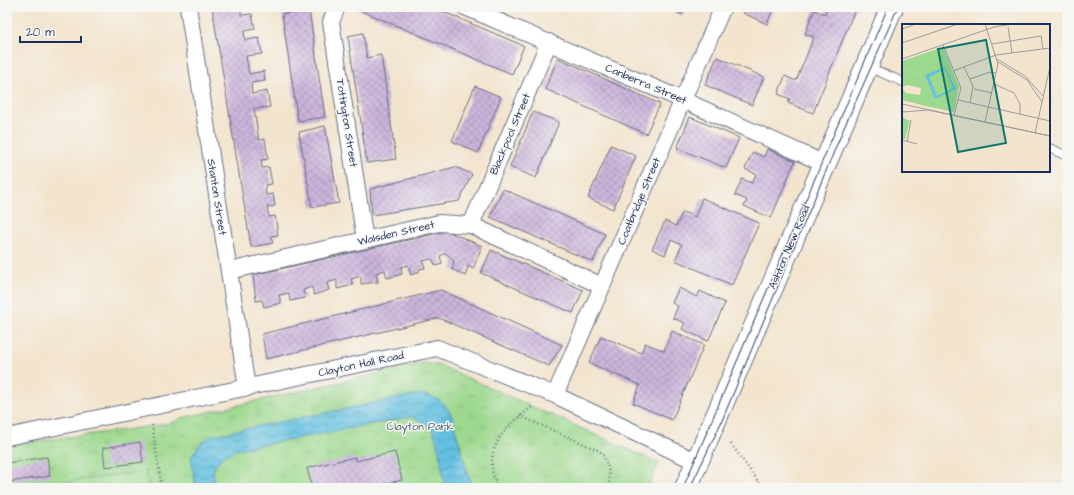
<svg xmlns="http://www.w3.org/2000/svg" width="1074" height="495" viewBox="0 0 1074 495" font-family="'Architects Daughter',sans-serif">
<defs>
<pattern id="grass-tufts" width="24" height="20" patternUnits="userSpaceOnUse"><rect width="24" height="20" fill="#9cd88d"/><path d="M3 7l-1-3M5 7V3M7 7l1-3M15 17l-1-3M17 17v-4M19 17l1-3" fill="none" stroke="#86ba7c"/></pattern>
<pattern id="water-waves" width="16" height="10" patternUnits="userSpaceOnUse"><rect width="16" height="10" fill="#63c0e1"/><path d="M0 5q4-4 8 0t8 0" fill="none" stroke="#519cba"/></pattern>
<pattern id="building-cross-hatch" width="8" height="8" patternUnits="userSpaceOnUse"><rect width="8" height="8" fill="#cdb5dc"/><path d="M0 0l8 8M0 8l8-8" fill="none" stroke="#a694b6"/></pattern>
</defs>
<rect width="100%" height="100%" fill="#f6f6f2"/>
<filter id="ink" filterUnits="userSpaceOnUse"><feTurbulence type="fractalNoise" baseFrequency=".025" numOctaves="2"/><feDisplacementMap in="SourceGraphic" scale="8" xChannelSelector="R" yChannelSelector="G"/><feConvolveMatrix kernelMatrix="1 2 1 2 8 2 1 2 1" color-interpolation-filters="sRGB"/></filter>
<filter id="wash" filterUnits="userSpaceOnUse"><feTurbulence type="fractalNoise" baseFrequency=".012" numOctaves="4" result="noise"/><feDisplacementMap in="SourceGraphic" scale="16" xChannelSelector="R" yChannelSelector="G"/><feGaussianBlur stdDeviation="0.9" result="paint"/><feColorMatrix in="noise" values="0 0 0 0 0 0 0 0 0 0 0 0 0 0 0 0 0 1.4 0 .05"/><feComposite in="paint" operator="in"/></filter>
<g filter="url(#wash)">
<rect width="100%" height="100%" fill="#f3e4cd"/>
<path fill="url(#grass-tufts)" stroke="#5c8476" d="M424 363 442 366 455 372 659 463 648 488H7V445L154 426 177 421 181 418Z"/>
<path fill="#9cd88d" stroke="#5c8476" d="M146 471 149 488H28L29 487Z"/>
<path fill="url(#water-waves)" stroke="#3f78a0" d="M420 394C435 397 443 400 451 414L472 488H445C442 472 440 444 432 430 427 423 419 420 411 417L235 450C216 460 210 465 215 488H196L191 457 202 442 214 435Z"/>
<g id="blocks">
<path fill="url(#building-cross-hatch)" d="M212 7H250V9L241 10V15L252 14 255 29 244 31 245 40 259 38 262 54 246 56 249 74 264 71 265 81 251 83 252 94 267 91 270 107 254 109 259 140 265 139 268 159 261 160 262 168 269 167 272 184 265 185 266 195 273 194 275 206 267 207 269 217 275 216 278 235 271 236 273 243 251 247Z
M352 7H432L524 46 512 74Z
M665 7H686L682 15Z
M745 7H774L767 24 743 13Z
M828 7H856L813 113 788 103 790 99 778 94 785 76 796 81 814 37 805 34 814 10 825 14Z
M309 10 325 117 298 121 282 14Z
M363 33 367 58 381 55 396 159 367 163 348 36Z
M717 57 764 77 752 105 705 85Z
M558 58 660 104 646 134 545 89Z
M475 86 501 97 478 153 452 141Z
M533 112 559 122 536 178 510 167Z
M690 117 739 138 726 168 677 148Z
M325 126 339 203 312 207 299 132Z
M611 145 636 156 613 209 588 198Z
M767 149 795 161 771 218 744 206 747 200 735 195 742 179 752 183 756 174 745 169 753 152 764 157Z
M455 167 472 174 459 201 372 215 370 189Z
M503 189 605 234 593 262 490 217Z
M702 198 759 223 732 285 675 260 682 245 671 240 665 255 652 249 665 221 676 226 683 212 695 217Z
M447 231 482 246 473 269 468 266 465 276 452 269 454 261 446 253 440 256 442 264 436 266 432 259 423 261 425 268 419 269V272L411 275 408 265 401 267 402 274 387 278 385 270 376 273 378 282 361 284V276L351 279 353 285 337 289V280L327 283 329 290 314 295 312 287 303 290 305 298 290 301 289 293 279 295 281 303 264 307 262 300 256 301 253 275Z
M491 250 583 290 573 313 481 273Z
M679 288 697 297 700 291 725 303 708 341 682 329 685 323 673 318 678 306 672 303Z
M441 290 562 345 549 366 439 318 266 359 262 334Z
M672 331 704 345 672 420 633 403 640 385 589 363 601 336 641 353 645 343 664 351Z
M140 442 143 462 105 467 103 448Z
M395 452 402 480 367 488H312L307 468 355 457 356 461Z
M47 457 50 476 8 482 7 463Z"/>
</g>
</g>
<g filter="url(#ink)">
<use href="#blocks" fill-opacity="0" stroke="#676e85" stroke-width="1"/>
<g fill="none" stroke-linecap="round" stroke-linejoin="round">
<g stroke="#676e85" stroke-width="10">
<path id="service" d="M868 67 903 82
M1049 148 1067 156"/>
</g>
<g stroke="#676e85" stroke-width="18">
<path id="minor" d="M188 7 247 388
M337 7 331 22 365 240
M465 7 683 100 825 164
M471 225 549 42
M229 271 439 223 471 225 602 286
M555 395 723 7
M7 437 437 348 555 395 697 462"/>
</g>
<g stroke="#676e85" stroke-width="24">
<path id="primary" d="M686 488 892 7"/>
</g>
<path stroke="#676e85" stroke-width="2.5" stroke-dasharray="1 3" stroke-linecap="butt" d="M520 416 600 451C609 463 610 474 609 488
M152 425 162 488
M731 444 763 488
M498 488C480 448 505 428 533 406"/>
<use href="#service" stroke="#fff" stroke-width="8"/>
<use href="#minor" stroke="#fff" stroke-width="16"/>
<use href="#primary" stroke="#fff" stroke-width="22"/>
<path stroke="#1b2f5e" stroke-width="1" d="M683 488 888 7
M690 488 721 423 843 130 898 7"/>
</g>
</g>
<g text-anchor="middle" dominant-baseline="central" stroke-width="3" stroke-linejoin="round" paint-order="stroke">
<g font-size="11" fill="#1b2f5e" stroke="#f6f6f2">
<text transform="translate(646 84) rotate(23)">Canberra Street</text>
<text transform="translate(347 123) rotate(81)">Tottington Street</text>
<text transform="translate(510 134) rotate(-67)">Blackpool Street</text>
<text transform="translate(217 197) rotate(81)">Stanton Street</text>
<text transform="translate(639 201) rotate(-67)">Coatbridge Street</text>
<text transform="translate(396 233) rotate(-13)">Walsden Street</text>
<text transform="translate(789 247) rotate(-67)">Ashton New Road</text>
<text transform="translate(361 364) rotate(-12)">Clayton Hall Road</text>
</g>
<g font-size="11" fill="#3b596a" stroke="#f6f6f2">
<text x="420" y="426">Clayton Park</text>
</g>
</g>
<g transform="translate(902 24)">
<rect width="148" height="148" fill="#f3e4cd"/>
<path d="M41 23 57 63 52 88 24 82 29 75 19 50 0 46V37ZM0 93 8 97 3 115H0Z" fill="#9cd88d"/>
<path d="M0 46 19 50 30 75 24 82 0 76V64L4 69 18 71 19 64 5 61 0 63Z" fill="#9cd88d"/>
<path d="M26 35a7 7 0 1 1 14 0a7 7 0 1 1-14 0Z" fill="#9cd88d"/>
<path d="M43 43 54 65 33 75 23 51ZM43 45 51 64 35 72 27 53Z" fill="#63c0e1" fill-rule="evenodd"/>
<path fill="none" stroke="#9d9ca1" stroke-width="1" d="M83 0 96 40 83 98M106 3 110 29M0 5 14 0M0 19 56 0M90 20 139 12 141 25M41 21 59 64 52 91M0 35 92 3 110 0M95 35 123 52 141 72M96 38 125 56 140 78M62 43 71 62 68 79M51 47 94 31 148 24M68 55 88 48 94 49M92 60 112 69 118 80V90M72 65 90 69M56 76 148 97M0 80 148 112M0 88 26 86 148 112M133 109 148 43M0 116 15 120M5 118 9 96"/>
<path fill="#0f766e" fill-opacity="0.15" stroke="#0f766e" stroke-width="2" d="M84 16 104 119 56 128 36 25Z"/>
<rect width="148" height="148" fill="none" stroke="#1b2f5e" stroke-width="2"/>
</g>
<rect width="1074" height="495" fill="none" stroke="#f6f6f2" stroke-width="24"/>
<path d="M20 36v6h61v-6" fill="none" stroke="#1b2f5e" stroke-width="2"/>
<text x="26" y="36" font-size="12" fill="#1b2f5e" stroke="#f6f6f2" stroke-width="3" paint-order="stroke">20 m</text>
</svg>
